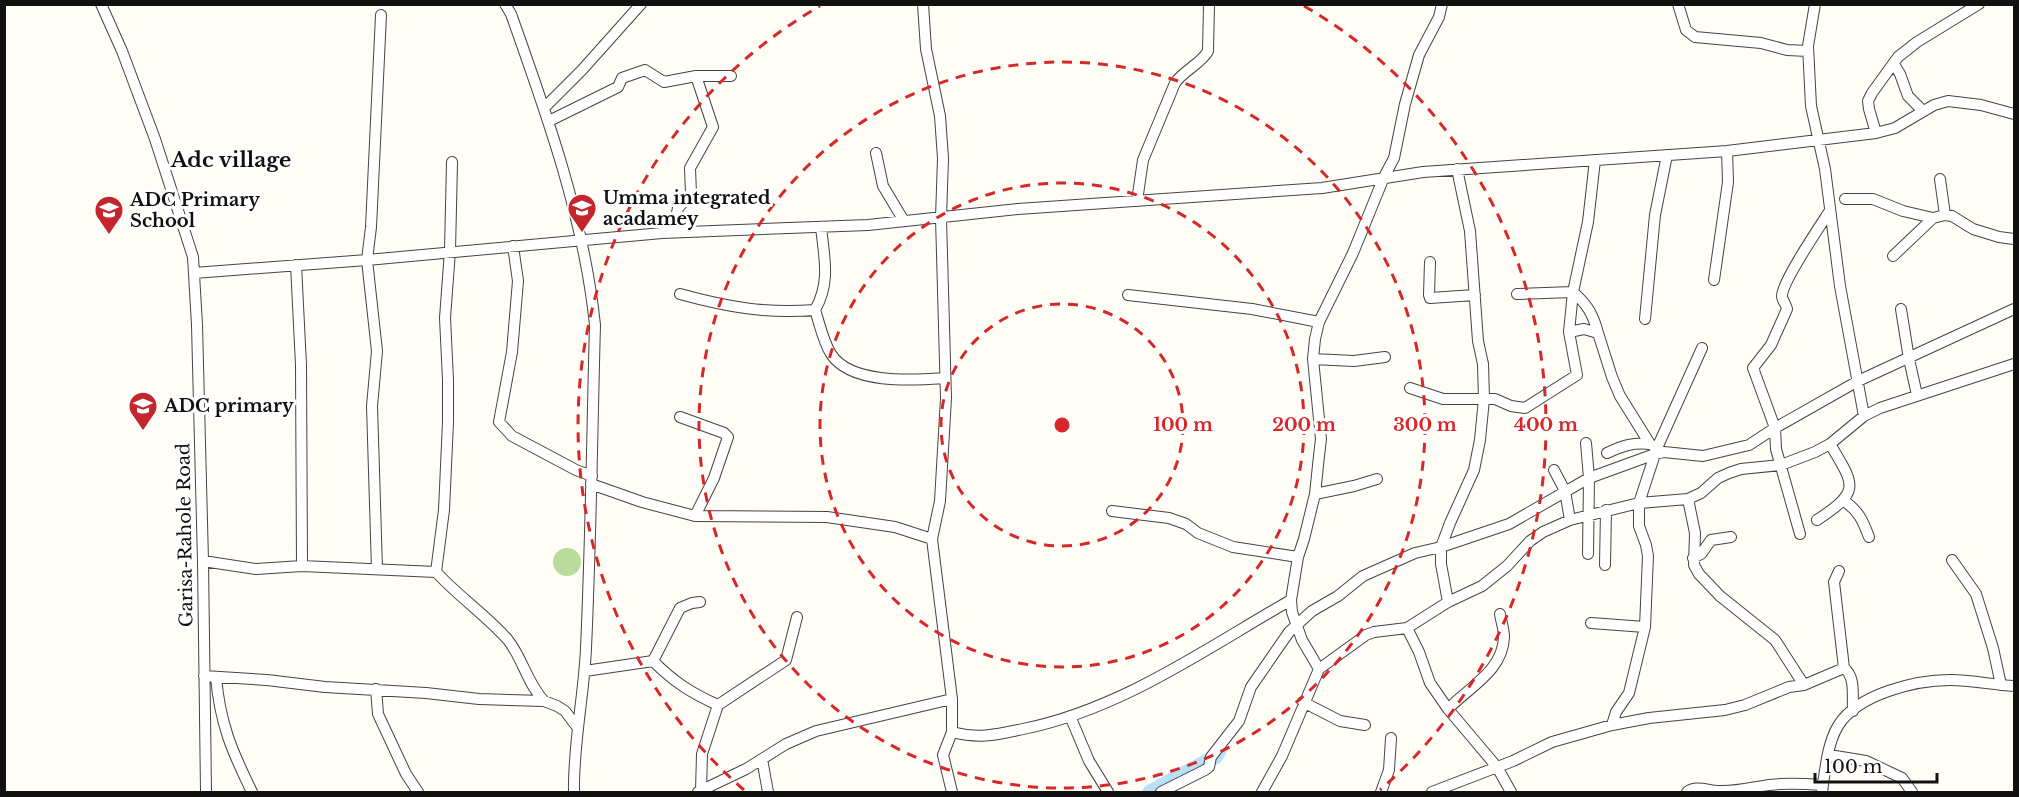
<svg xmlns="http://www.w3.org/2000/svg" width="2019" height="797" viewBox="0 0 2019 797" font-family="'Libre Baskerville',serif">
<rect width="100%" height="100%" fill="#fffdf5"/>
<path fill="#b9dc9c" d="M553 562a14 14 0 1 1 28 0a14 14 0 1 1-28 0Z"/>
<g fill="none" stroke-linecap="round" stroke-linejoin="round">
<path stroke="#b9e0f7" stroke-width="15" d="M1150 792 1215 757 1219 751"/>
<g stroke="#444" stroke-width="12">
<path id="minor" d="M101 4 122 51 155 139 193 257 197 325 203 561 206 792
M505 4 511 14C547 115 584 218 595 325 592 433 591 540 586 648 584 696 573 744 574 792
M1678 4 1686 30 1695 37 1761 43 1787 50 1808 51
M1815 4 1808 46 1811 106 1825 169 1840 286 1864 416
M1894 64 1900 74 1908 96 1923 111
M696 76H731
M545 107 582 70 641 4
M549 121 618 87 622 78 645 70 664 82 696 76 713 127 690 168 691 194 678 208 673 232
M1876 133 1869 109 1868 101 1872 93 1898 57 1917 42 1979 4
M876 153 883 186 904 221
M452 162 450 251 445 318 448 380V422L444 510 436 572C458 596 487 616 508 640 523 659 527 683 544 701
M1457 169 1470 231 1478 341 1483 364 1484 399 1480 440 1474 470 1450 523 1441 547 1509 524 1589 478 1655 454 1664 452 1703 456 1749 445 1775 428 1858 381 2014 309
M1940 179 1945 215
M1845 199H1873L1903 211 1933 218
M1137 201 1143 160 1175 83C1183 71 1202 63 1208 51L1209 4
M513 246 518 281 512 352 499 422 512 436 576 470 592 476
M1893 256 1933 218 1945 215 1952 216 1973 229 1999 237 2014 239
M1430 262 1429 295 1430 298 1475 295
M296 265 301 365 302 566
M194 273 367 260 662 233 868 225 1018 209 1322 188 1423 172 1727 151 1876 133 1895 128 1934 105 1948 101 1981 105 2014 114
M1714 280 1728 182 1727 151
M680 294C727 307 767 314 815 310 831 282 824 257 821 227
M1517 294 1573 292C1587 304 1593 314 1598 333
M1128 295 1252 309 1319 322
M1901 309 1909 359 1917 395
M815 310C820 325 823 341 831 354 851 385 914 380 945 378
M1645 319 1655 215 1667 155
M1569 332 1584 329 1598 333 1612 377 1620 396 1650 444 1657 448
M1313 359 1354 361 1385 357
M1410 388 1443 399H1495L1511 406 1525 408 1577 375 1569 332 1573 292 1588 222 1595 160
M680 417 724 433 728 437 714 478 695 516
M1586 443 1589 478 1588 554
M1607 453C1622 446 1633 442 1650 444
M1554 470 1565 491 1570 520
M591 484 642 502 695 516 827 517 895 527 932 539
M1315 494 1354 486 1377 479
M1688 499 1695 533 1694 565 1699 574 1720 596 1775 640 1804 685
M1844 501C1859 511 1863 521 1869 537
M1112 511 1169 518 1186 524 1198 533 1233 547 1298 557
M1817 520C1861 491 1855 486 1830 444
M1800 534 1776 449 1775 428 1753 368 1771 345 1787 309C1786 304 1782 300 1782 296 1782 282 1820 226 1829 212
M1693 558 1701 554 1711 540 1731 537
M1952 560 1976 594 1993 648 2001 685
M203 561 256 569 302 566 436 572
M1605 565 1606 510
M377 569 372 406 377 351 367 260 371 227 381 15
M1839 571 1834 582 1844 668
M1591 623 1645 627
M1407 628 1419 652 1430 683 1448 709 1497 767 1511 792
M653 661 680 608 692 603 700 602
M1319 669 1302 640 1292 612 1291 600 1298 557 1304 539 1315 494 1319 456 1321 439 1313 359 1315 339 1319 322 1353 253 1384 177 1394 158 1405 104 1419 55 1439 17 1442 4
M585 671 653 661C674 682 691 693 718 705L702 754 701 791
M204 676 267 680 325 687 426 693 479 699 544 701 557 706 565 711 577 727
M216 677C220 724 232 751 252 792
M376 689 378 714 406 774 418 792
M952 699V732L943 755 952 792
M1303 702 1340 721 1365 725
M718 705 786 660 797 617
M1448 709C1469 687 1503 671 1504 637 1504 629 1501 621 1500 614
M1070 716 1089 761 1108 792
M1612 725 1616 712 1629 693 1645 627 1648 556 1646 545 1639 526V503L1657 448 1702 348
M952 732C980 739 995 735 1023 729 1122 709 1205 649 1291 600
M1829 755 1866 761 1902 778 1912 792
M762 759 768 792
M698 792 746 769 786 744 816 731 952 699 932 539 940 501 946 398 941 218 943 158 940 116 926 49 923 4
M1161 792 1205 770 1209 767 1211 757 1239 721 1251 687 1289 632 1312 611 1338 596 1363 576 1415 553 1441 547V564L1448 602
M1262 792 1282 756 1319 669 1366 635 1374 632 1407 628 1448 602 1482 586 1507 566 1530 541 1543 532 1570 520 1639 503 1688 499 1701 493 1718 478 1729 473 1741 469 1781 465 1815 452 1830 444 1864 416 1880 408 2014 364
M1381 792 1389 770 1391 738
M1432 792 1513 761 1552 742 1612 725 1649 718 1725 710 1745 705 1789 687 1804 685 1844 668C1856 677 1852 697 1853 711
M1687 792C1696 785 1709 791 1719 791 1741 792 1759 785 1780 784 1794 783 1809 784 1823 785
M1822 792C1825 772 1827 744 1838 726 1857 694 1916 680 1950 680 1972 680 1993 685 2014 686"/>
</g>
<use href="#minor" stroke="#fff" stroke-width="10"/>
</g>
<g fill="none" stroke="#d62828" stroke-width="3" stroke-dasharray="10 8">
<circle cx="1062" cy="425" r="121"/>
<circle cx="1062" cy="425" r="242"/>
<circle cx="1062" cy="425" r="363"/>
<path d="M744 790A484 484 0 0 1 820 6M1304 6A484 484 0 0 1 1380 790"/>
</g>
<defs>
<g id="school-pin" transform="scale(1.5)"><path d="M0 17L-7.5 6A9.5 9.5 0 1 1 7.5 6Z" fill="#c4262e" stroke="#fff"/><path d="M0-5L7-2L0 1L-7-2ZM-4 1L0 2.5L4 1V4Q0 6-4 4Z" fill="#fff"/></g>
</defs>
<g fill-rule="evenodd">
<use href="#school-pin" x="582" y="208"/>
<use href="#school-pin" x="109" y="210"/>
<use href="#school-pin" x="143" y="406"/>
</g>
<g text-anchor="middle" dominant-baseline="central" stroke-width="6" stroke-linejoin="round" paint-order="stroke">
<g font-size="18" font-weight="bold" fill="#111" stroke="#fff" text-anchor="start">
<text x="603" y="198">Umma integrated<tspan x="603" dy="21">acadamey</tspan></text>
<text x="130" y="200">ADC Primary<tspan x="130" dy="21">School</tspan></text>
<text x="164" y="406">ADC primary</text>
</g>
<g font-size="18" fill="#111" stroke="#fff">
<text transform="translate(185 535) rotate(-91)">Garisa-Rahole Road</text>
</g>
<g font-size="21" font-weight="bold" fill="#111" stroke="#fff">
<text x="231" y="160">Adc village</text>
</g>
</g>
<circle cx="1062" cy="425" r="9" fill="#d62828" stroke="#fff" stroke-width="3"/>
<g font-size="18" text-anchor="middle" font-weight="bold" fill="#d62828" stroke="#fff" stroke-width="6" stroke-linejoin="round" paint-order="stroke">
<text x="1183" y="431">100 m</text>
<text x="1304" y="431">200 m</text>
<text x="1425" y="431">300 m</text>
<text x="1546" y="431">400 m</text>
</g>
<rect width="2019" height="797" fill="none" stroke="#111111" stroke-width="12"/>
<path d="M1815 773v9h122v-9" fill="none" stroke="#111111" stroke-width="3"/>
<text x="1824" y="773" font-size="18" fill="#111111" stroke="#ffffff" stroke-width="4.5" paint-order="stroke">100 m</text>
</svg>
